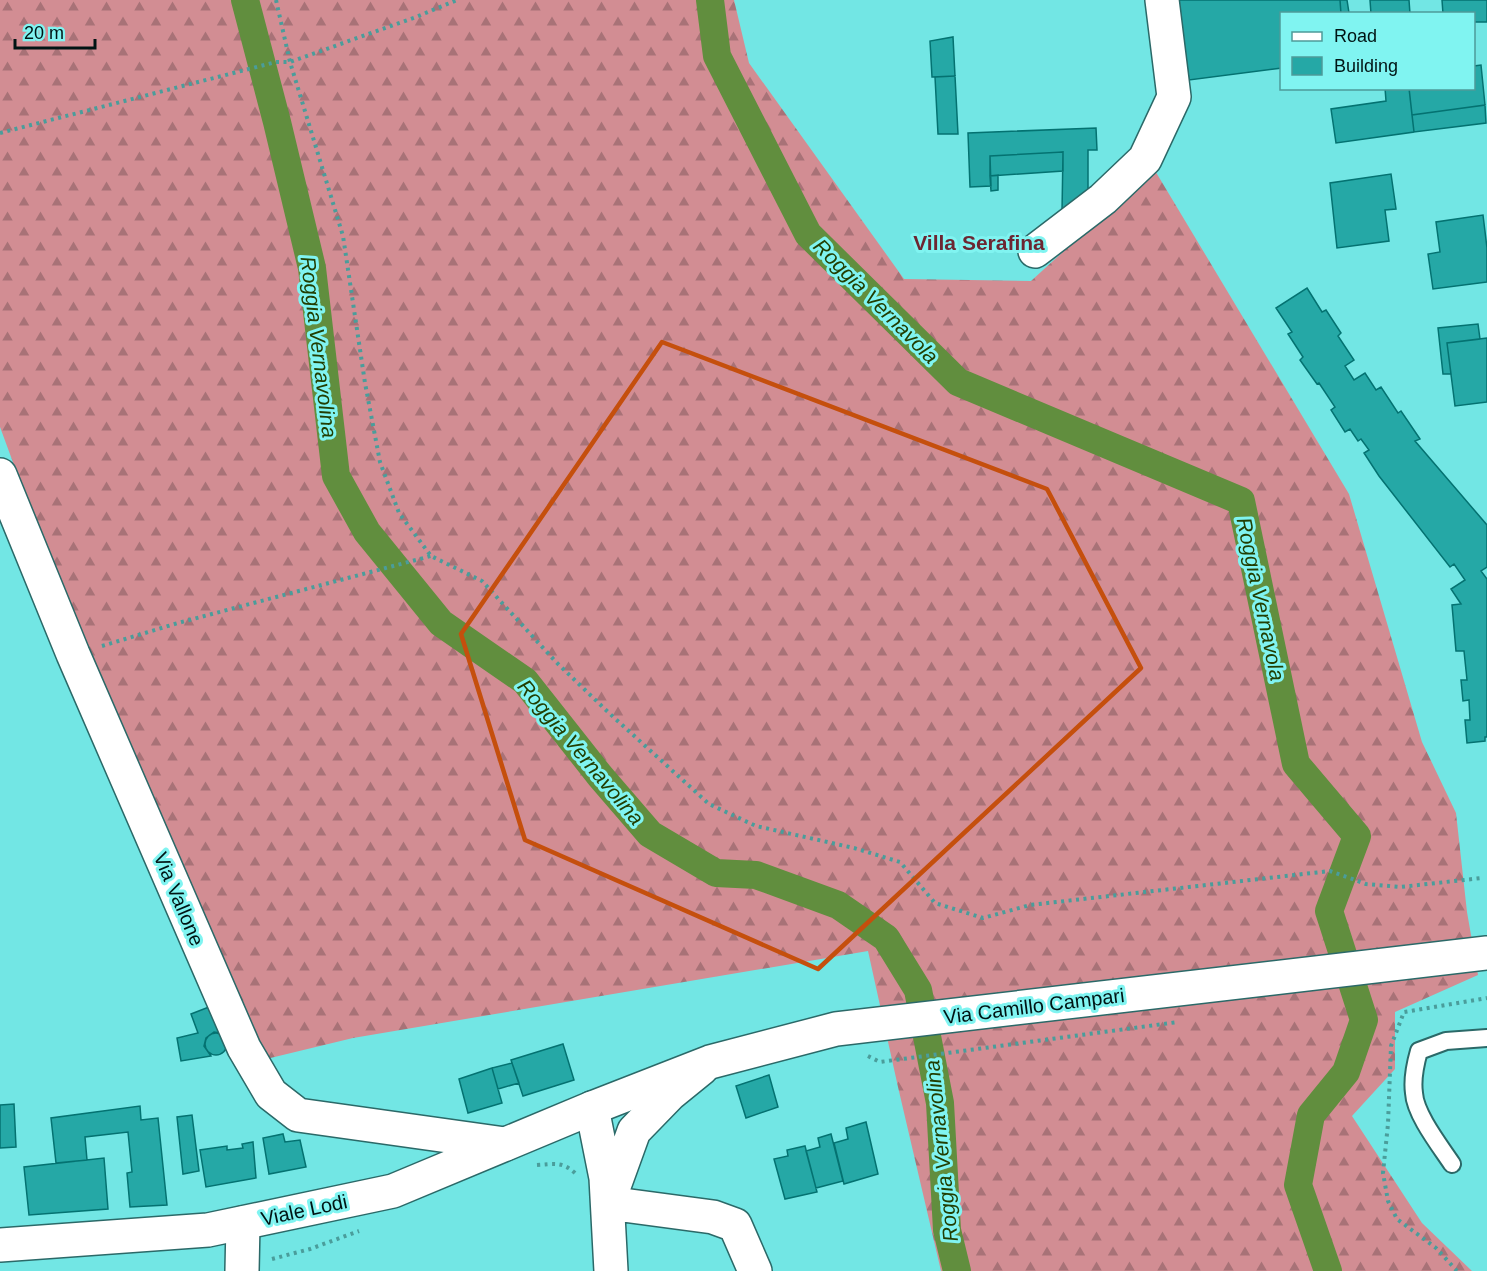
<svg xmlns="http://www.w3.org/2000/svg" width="1487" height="1271" viewBox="0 0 1487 1271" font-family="Helvetica,sans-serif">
<defs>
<pattern id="forest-firs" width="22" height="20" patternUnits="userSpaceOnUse" patternTransform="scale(1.5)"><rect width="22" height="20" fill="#d28d93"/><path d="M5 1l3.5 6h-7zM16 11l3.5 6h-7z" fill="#a87277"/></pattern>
</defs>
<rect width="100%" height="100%" fill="#72e6e4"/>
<path fill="url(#forest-firs)" d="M0 0H734L749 63 904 279 1031 281 1154 169 1349 494 1422 742 1456 813 1467 912 1478 975 1395 1012V1069L1352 1116 1422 1223 1472 1271H941L898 1087 868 951 353 1038 258 1061 78 639 0 427Z"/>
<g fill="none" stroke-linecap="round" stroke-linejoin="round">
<path stroke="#618e3e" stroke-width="28" d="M245 0 277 122 312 268 336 476 367 532 441 623 525 681 600 776 650 834 716 873 756 875 838 905 886 938 918 990 940 1103 947 1230 957 1271
M710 0 717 56 808 234 958 382 1241 501 1296 764 1357 836 1329 911 1364 1020 1346 1072 1311 1115 1298 1185 1328 1271"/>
</g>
<path fill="#25a8a6" stroke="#047271" stroke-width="1.5" d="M1178 0H1340L1341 14H1282V68L1189 80Z
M1340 0H1347L1349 13 1341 14Z
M1370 0H1409L1410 14H1371Z
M1442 0H1487V22H1474V14H1443Z
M953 37 955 76 932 77 930 41Z
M1481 65 1485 105 1412 115 1409 88H1474V66Z
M955 76 958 134H938L935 77Z
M1385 88H1409L1414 132 1336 143 1331 109 1386 101Z
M1485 105 1486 123 1414 132 1412 115Z
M1096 128 1097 150H1088V203L1062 212 1063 152 990 156 991 186 970 187 968 133Z
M1063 152V171L990 176V156Z
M1391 174 1396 209 1385 210 1389 241 1337 248 1330 183Z
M998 175V190L991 191 990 176Z
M1483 215 1487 248V282L1433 289 1428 254 1440 252 1436 222Z
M1307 288 1322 312 1326 310 1341 333 1338 336 1354 360 1345 366 1354 380 1365 373 1376 390 1381 387 1398 413 1401 411 1420 439 1415 441 1487 525V567L1481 571 1487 579V737H1485V741L1467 743 1465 720H1470L1469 700 1463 701 1461 680H1467L1464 651H1456L1452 605 1461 604 1451 589 1465 580 1454 564 1450 567 1379 476 1364 453 1369 450 1361 439 1358 441 1350 429 1345 432 1331 410 1335 407 1319 383 1317 384 1300 360 1303 357 1288 334 1292 332 1276 308Z
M1478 324 1480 339 1447 343 1451 374H1443L1438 328Z
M1487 338V402L1455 406 1447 343Z
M214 1005 221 1033 214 1032 206 1038 204 1046 211 1056 181 1061 177 1038 198 1033 191 1014Z
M205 1044a11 11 0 1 1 22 0a11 11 0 1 1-22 0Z
M563 1044 574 1080 523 1096 511 1060Z
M512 1063 519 1083 498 1089 492 1068Z
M492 1068 502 1103 468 1113 459 1079Z
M769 1075 778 1107 746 1118 736 1086Z
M14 1104 16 1147 0 1148V1105Z
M140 1106 141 1120 158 1118 167 1205 130 1207 127 1173 132 1172 128 1132 85 1137 87 1160 56 1163 51 1118Z
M192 1115 199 1171 183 1174 177 1117Z
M866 1122 878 1174 844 1184 834 1143 848 1139 846 1128Z
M283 1134 285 1142 300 1140 306 1167 269 1174 263 1138Z
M831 1134 843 1181 816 1188 806 1151 820 1147 818 1138Z
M253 1142 256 1178 206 1187 200 1150 227 1146V1150L243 1148 242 1144Z
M805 1146 817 1192 785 1199 774 1159 788 1156 787 1150Z
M104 1158 108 1209 29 1215 24 1167Z"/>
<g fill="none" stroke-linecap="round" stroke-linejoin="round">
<g stroke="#2b6968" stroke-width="20">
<path id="service" d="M1452 1164C1440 1146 1415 1114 1414 1093 1412 1079 1415 1065 1419 1051L1446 1041 1487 1038"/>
</g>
<g stroke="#2b6968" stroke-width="36">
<path id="minor" d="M1035 251 1103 199 1145 159 1174 97 1162 0
M0 475 73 654 244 1048 271 1094 298 1115 505 1144
M592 1108 606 1178 611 1271
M608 1203 713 1217 735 1225 755 1271
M608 1203 634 1131 670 1094 702 1068
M242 1271 243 1223"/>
</g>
<g stroke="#2b6968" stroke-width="36">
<path id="tertiary" d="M0 1245 208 1230 393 1191 592 1108 710 1062 836 1029 1487 953"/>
</g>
<path stroke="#4a9d9b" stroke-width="4" stroke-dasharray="3 4.5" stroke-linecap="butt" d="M276 0 290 62 343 236 365 383 380 462 399 513 431 556 482 581 556 662 609 713 709 804 756 826 854 848 900 862 935 903 983 918 1030 905 1330 871 1366 884 1400 887 1482 878
M0 133 276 62H290L416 17 457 0
M102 646 178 623 431 556
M868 1056 880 1062 1178 1022
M537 1165C553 1164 562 1161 575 1173
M272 1259 310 1249 359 1231
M1457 1271 1436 1248 1397 1219 1388 1201 1383 1173 1388 1124 1391 1046 1404 1012 1487 998"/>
<use href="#service" stroke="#fff" stroke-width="16"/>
<use href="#minor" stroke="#fff" stroke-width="33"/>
<use href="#tertiary" stroke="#fff" stroke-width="33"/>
</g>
<path fill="none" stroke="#c54f0d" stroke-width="4.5" stroke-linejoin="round" d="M662 342 1047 489 1141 668 818 969 525 840 461 634Z"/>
<g text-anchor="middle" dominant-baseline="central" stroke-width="6" stroke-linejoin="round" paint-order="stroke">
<g font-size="20" fill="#001414" stroke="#80f4f1">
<text transform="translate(179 899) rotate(67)">Via Vallone</text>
<text transform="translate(1034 1006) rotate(-7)">Via Camillo Campari</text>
<text transform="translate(304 1210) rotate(-12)">Viale Lodi</text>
</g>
<g font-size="21" font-weight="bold" fill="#6c2631" stroke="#80f4f1">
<text x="979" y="242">Villa Serafina</text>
</g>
<g font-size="21" font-style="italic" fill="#213e02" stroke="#80f4f1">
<text transform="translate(876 301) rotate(45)">Roggia Vernavola</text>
<text transform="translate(319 347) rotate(83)">Roggia Vernavolina</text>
<text transform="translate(1261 599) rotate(78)">Roggia Vernavola</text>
<text transform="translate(581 752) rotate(50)">Roggia Vernavolina</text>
<text transform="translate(941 1151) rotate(-96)">Roggia Vernavolina</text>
</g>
</g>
<rect x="1280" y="12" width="195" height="78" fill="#80f4f1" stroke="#4d9a99" stroke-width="1.5"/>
<rect x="1292" y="32" width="30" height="9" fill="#ffffff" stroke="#4d9a99" stroke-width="1.5"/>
<text x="1334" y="42" font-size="18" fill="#001414">Road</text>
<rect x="1292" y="57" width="30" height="18" fill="#25a8a6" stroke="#4d9a99" stroke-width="1.5"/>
<text x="1334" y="72" font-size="18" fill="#001414">Building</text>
<path d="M15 39v9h80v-9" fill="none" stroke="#001414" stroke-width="3"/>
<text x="24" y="39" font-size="18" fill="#001414" stroke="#80f4f1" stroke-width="4.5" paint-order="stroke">20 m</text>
</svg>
